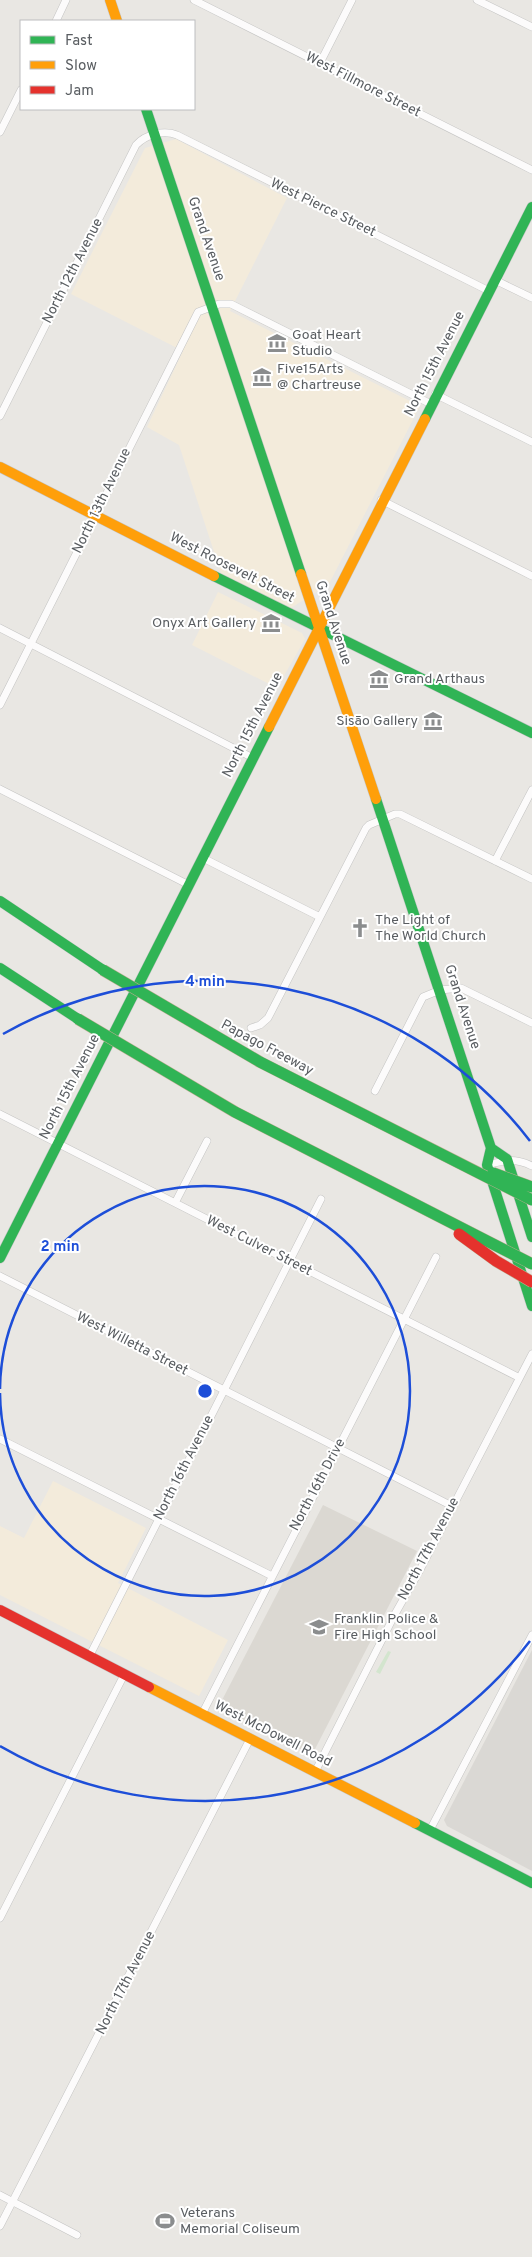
<svg xmlns="http://www.w3.org/2000/svg" width="532" height="2257" viewBox="0 0 532 2257" font-family="Overpass,sans-serif">
<rect width="100%" height="100%" fill="#e9e7e3"/>
<path fill="#f3ebdb" d="M176 139 287 198 230 311 420 406 329 584 291 608 221 573 179 445 147 427 183 351 71 294 145 148Z
M218 592 302 633 305 639 277 688 192 645Z
M53 1481 146 1528 118 1583 228 1640 199 1696 0 1595V1526L24 1538Z"/>
<path fill="#dad8d4" d="M532 1650V1871L447 1826 444 1820Z"/>
<path fill="#dbd8d2" d="M323 1505 417 1551 314 1751 308 1753 221 1708 220 1704Z"/>
<path fill="#d3e5ce" d="M388 1651 391 1652 380 1674 376 1672Z"/>
<g fill="none" stroke-linecap="round" stroke-linejoin="round">
<g stroke="#c4c4c3" stroke-width="8">
<path id="street" d="M194 0 532 170
M477 0 532 27
M56 21 66 0
M320 63 352 0
M0 132 21 90
M495 280 532 298
M435 394 532 442
M0 416 136 145C146 134 164 130 177 135L489 291
M381 500 532 576
M0 628 253 758
M0 705 198 312 219 304H231L431 404
M0 789 189 885
M203 858 320 917
M495 861 532 790
M251 1028 260 1025 268 1018 366 828 369 825 395 814H400L532 879
M375 1091 423 997 440 990 461 988 532 1023
M0 1114 518 1377
M487 1165C505 1160 515 1158 532 1166
M175 1203 207 1141
M0 1276 452 1506
M0 1439 272 1576
M89 1657 321 1199
M202 1714 436 1257
M315 1772 395 1614 421 1568 532 1354
M430 1830 532 1635
M0 1918 124 1675
M0 2195 77 2235
M0 2226 250 1739"/>
</g>
<g stroke="#c5c5c5" stroke-width="11">
<path id="fast" d="M146 109 301 574
M425 419 532 207
M214 576 532 733
M376 799 491 1148 487 1165 532 1306
M0 901 103 970
M0 968 78 1019
M491 1148 507 1159 532 1237
M0 1258 269 727
M415 1823 532 1883"/>
</g>
<g stroke="#c5c5c5" stroke-width="11">
<path id="slow" d="M110 0 117 21
M0 467 214 576
M301 574 376 799
M269 727 425 419
M149 1687 415 1823"/>
</g>
<g stroke="#c5c5c5" stroke-width="11">
<path id="jam" d="M0 1610 149 1687"/>
</g>
<use href="#street" stroke="#fcfbfb" stroke-width="7"/>
<use href="#fast" stroke="#30b455" stroke-width="10"/>
<use href="#slow" stroke="#ff9f0a" stroke-width="10"/>
<use href="#jam" stroke="#e5322d" stroke-width="10"/>
<g stroke="#bfad92" stroke-width="12" stroke-linecap="butt">
<path id="fast-bridge" d="M103 970 260 1062 532 1200
M78 1019 235 1112 532 1264
M493 1173 532 1187"/>
</g>
<g stroke="#bfad92" stroke-width="12" stroke-linecap="butt">
<path id="jam-bridge" d="M459 1234 496 1261 532 1282"/>
</g>
<use href="#fast-bridge" stroke="#30b455" stroke-width="11"/>
<use href="#jam-bridge" stroke="#e5322d" stroke-width="11"/>
</g>
<g fill="none" stroke="#1d4ed8" stroke-width="2.5">
<path d="M0 1389A205 205 0 1 1 0 1393"/>
<path d="M530 1641A410 410 0 0 1 0 1746M3 1034A410 410 0 0 1 530 1141"/>
</g>
<defs>
<g id="museum-bare" transform="scale(1.5)"><path d="M0-6L6-3V-2H-6V-3ZM-5-1h2V3h-2ZM-1-1h2V3h-2ZM3-1h2V3H3ZM-6 4H6V6H-6Z" fill="#8b8d8e" stroke="#fff" stroke-width="2.5" paint-order="stroke"/></g>
<g id="church-bare" transform="scale(1.5)"><path d="M-1.2-6h2.4v3.5h3.3v2.4h-3.3V6h-2.4V-.1h-3.3v-2.4h3.3Z" fill="#8b8d8e" stroke="#fff" stroke-width="2.5" paint-order="stroke"/></g>
<g id="school-bare" transform="scale(1.5)"><path d="M0-5L7-2L0 1L-7-2ZM-4 1L0 2.5L4 1V4Q0 6-4 4Z" fill="#8b8d8e" stroke="#fff" stroke-width="2.5" paint-order="stroke"/></g>
<g id="stadium-bare" transform="scale(1.5)"><path d="M0-5a6.5 5 0 1 0 0 10a6.5 5 0 1 0 0-10ZM-3.5-1.8h7v3.6h-7Z" fill="#8b8d8e" stroke="#fff" stroke-width="2.5" paint-order="stroke"/></g>
</defs>
<g fill-rule="evenodd">
<use href="#museum-bare" x="277" y="343"/>
<use href="#museum-bare" x="262" y="377"/>
<use href="#museum-bare" x="271" y="623"/>
<use href="#museum-bare" x="379" y="679"/>
<use href="#museum-bare" x="433" y="721"/>
<use href="#church-bare" x="360" y="928"/>
<use href="#school-bare" x="319" y="1627"/>
<use href="#stadium-bare" x="165" y="2221"/>
</g>
<g text-anchor="middle" dominant-baseline="central" stroke-width="4" stroke-linejoin="round" paint-order="stroke">
<g font-size="14" fill="#595d61" stroke="#fff">
<text transform="translate(363 85) rotate(27)">West Fillmore Street</text>
<text transform="translate(323 208) rotate(26)">West Pierce Street</text>
<text transform="translate(206 239) rotate(71)">Grand Avenue</text>
<text transform="translate(73 271) rotate(-63)">North 12th Avenue</text>
<text transform="translate(435 364) rotate(-63)">North 15th Avenue</text>
<text transform="translate(102 501) rotate(-64)">North 13th Avenue</text>
<text transform="translate(232 568) rotate(27)">West Roosevelt Street</text>
<text transform="translate(333 623) rotate(72)">Grand Avenue</text>
<text transform="translate(253 725) rotate(-63)">North 15th Avenue</text>
<text transform="translate(462 1007) rotate(72)">Grand Avenue</text>
<text transform="translate(267 1048) rotate(28)">Papago Freeway</text>
<text transform="translate(70 1087) rotate(-63)">North 15th Avenue</text>
<text transform="translate(259 1246) rotate(27)">West Culver Street</text>
<text transform="translate(132 1344) rotate(27)">West Willetta Street</text>
<text transform="translate(184 1468) rotate(-63)">North 16th Avenue</text>
<text transform="translate(318 1485) rotate(-62)">North 16th Drive</text>
<text transform="translate(429 1549) rotate(-62)">North 17th Avenue</text>
<text transform="translate(273 1734) rotate(27)">West McDowell Road</text>
<text transform="translate(126 1983) rotate(-63)">North 17th Avenue</text>
</g>
<g font-size="14" fill="#595d61" stroke="#fff" text-anchor="start">
<text x="292" y="335">Goat Heart<tspan x="292" dy="16">Studio</tspan></text>
<text x="277" y="369">Five15Arts<tspan x="277" dy="16">@ Chartreuse</tspan></text>
<text x="256" y="623" text-anchor="end">Onyx Art Gallery</text>
<text x="394" y="679">Grand Arthaus</text>
<text x="418" y="721" text-anchor="end">Sisāo Gallery</text>
<text x="375" y="920">The Light of<tspan x="375" dy="16">The World Church</tspan></text>
<text x="334" y="1619">Franklin Police &amp;<tspan x="334" dy="16">Fire High School</tspan></text>
<text x="180" y="2213">Veterans<tspan x="180" dy="16">Memorial Coliseum</tspan></text>
</g>
</g>
<circle cx="205" cy="1391" r="8" fill="#1d4ed8" stroke="#fff" stroke-width="2.5"/>
<g font-size="15" text-anchor="middle" font-weight="bold" fill="#1d4ed8" stroke="#fff" stroke-width="4" stroke-linejoin="round" paint-order="stroke">
<text x="205" y="986">4 min</text>
<text x="60" y="1251">2 min</text>
</g>
<rect x="20" y="20" width="175" height="90" fill="#ffffff" stroke="#bdbec0"/>
<rect x="30" y="36" width="25" height="8" fill="#30b455" stroke="#bdbec0"/>
<text x="65" y="45" font-size="15" fill="#595d61">Fast</text>
<rect x="30" y="61" width="25" height="8" fill="#ff9f0a" stroke="#bdbec0"/>
<text x="65" y="70" font-size="15" fill="#595d61">Slow</text>
<rect x="30" y="86" width="25" height="8" fill="#e5322d" stroke="#bdbec0"/>
<text x="65" y="95" font-size="15" fill="#595d61">Jam</text>
</svg>
